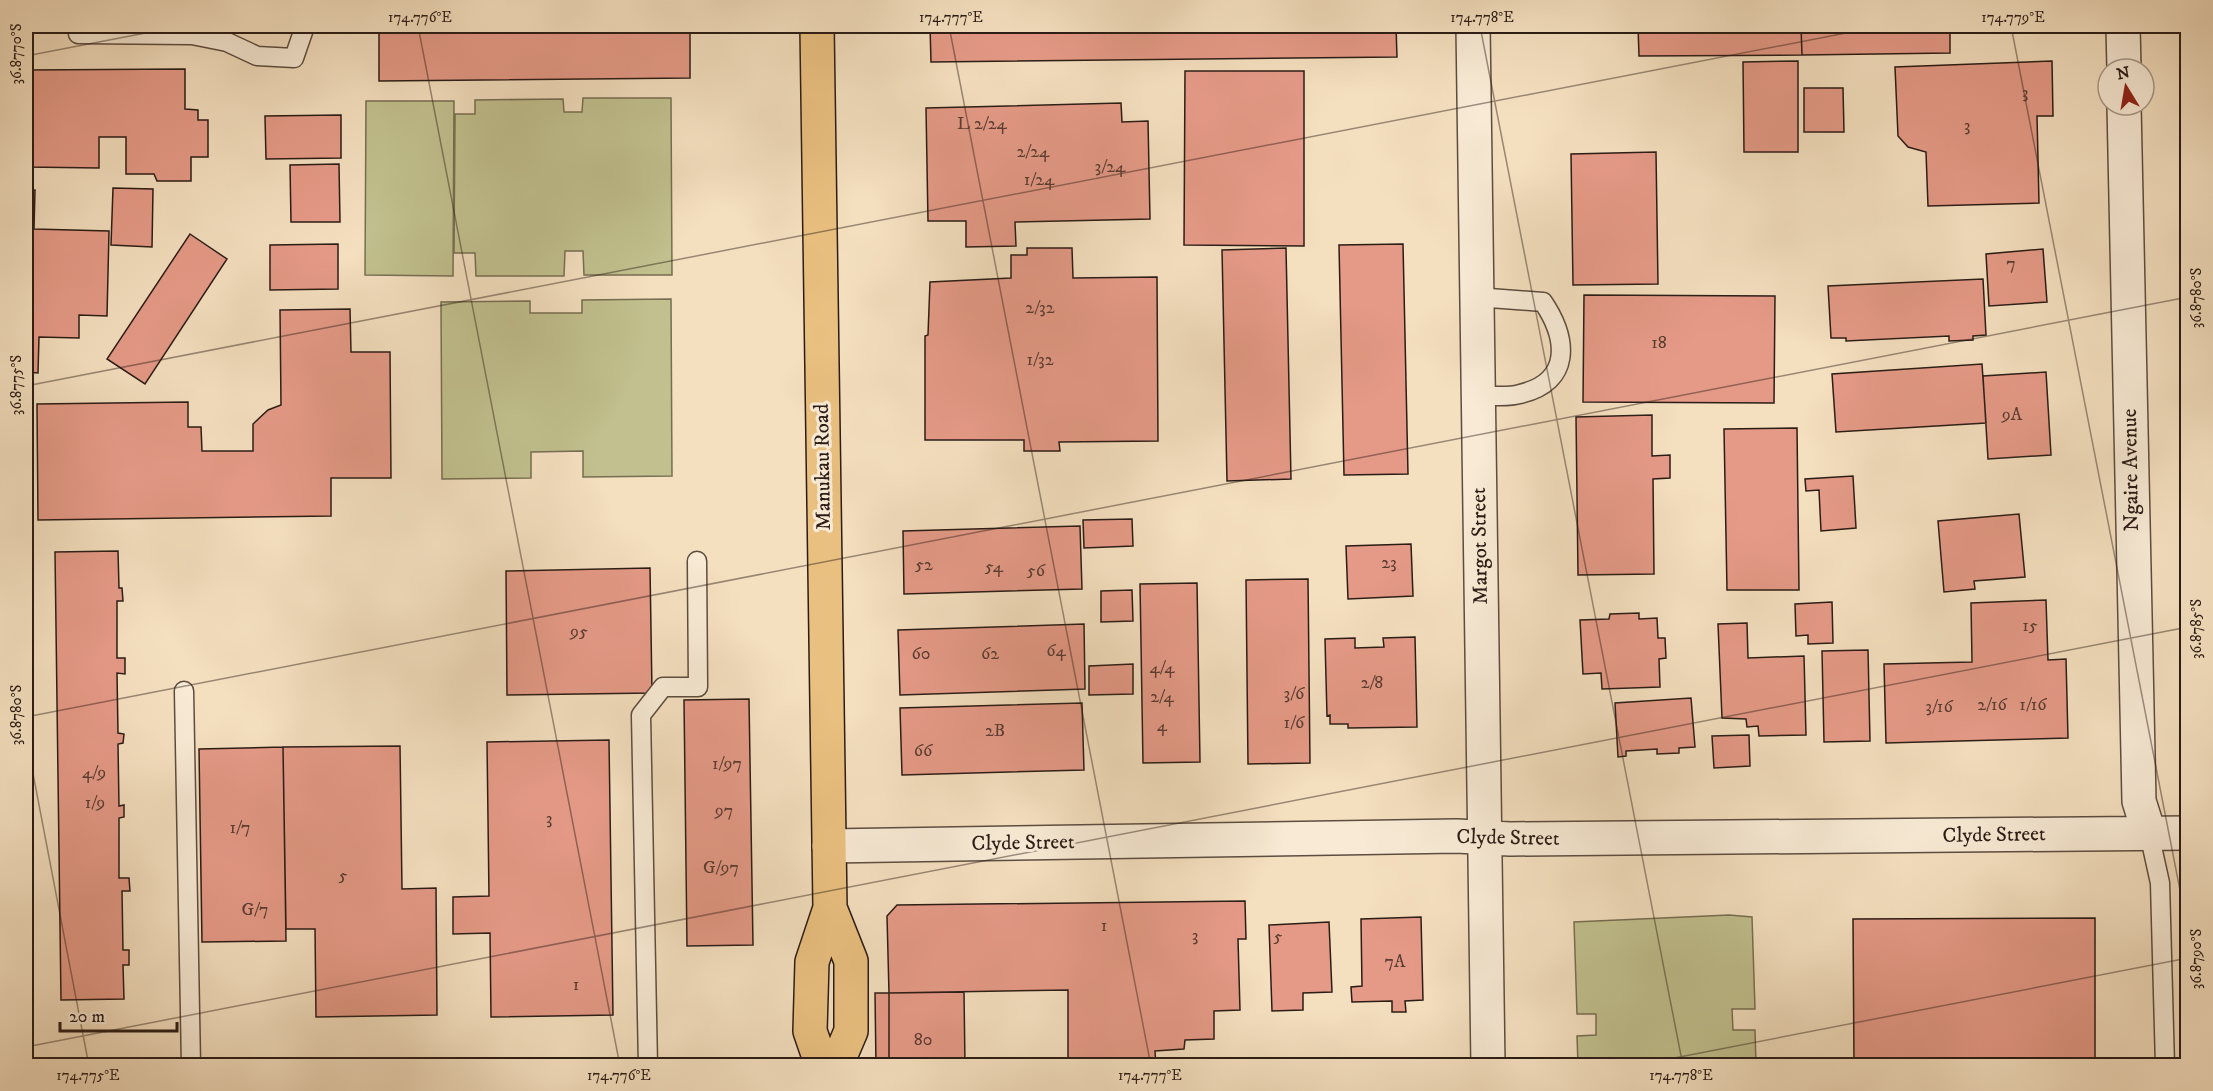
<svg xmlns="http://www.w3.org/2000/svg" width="2213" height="1091" viewBox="0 0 2213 1091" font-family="'IM FELL DW Pica',serif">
<rect width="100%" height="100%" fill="#f4dfbf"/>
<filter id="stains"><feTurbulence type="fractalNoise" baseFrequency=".00333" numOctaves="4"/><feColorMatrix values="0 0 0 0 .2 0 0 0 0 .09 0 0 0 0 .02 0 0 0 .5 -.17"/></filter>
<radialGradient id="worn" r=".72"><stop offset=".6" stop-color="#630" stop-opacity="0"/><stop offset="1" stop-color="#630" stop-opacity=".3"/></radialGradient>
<path fill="#c1c08e" stroke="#766e52" stroke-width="1.5" d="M583 98H671L672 275H584L583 251H565L564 276H476L475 253H454L455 114H475V100L563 99 564 112H582Z
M366 101H454L453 276 365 275Z
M671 299 672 476 583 477V451L531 452V478L442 479 441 302 530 301V313H582V300Z
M1729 915 1752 917 1755 1009H1732L1733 1030H1755L1756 1065H1578L1577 1036 1596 1035V1014H1577L1574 922Z"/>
<path fill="#e59a87" stroke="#2b1c16" stroke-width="1.5" d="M379 26H690V78L379 81Z
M930 26H1396L1397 57 931 62Z
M1638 26H1801L1802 55 1639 56Z
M1801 26H1950V53L1802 55Z
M1798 61V152H1744L1743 62Z
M2052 61 2053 116H2037L2039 203 1928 206 1926 152 1908 147 1898 136 1895 67Z
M185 69V109L198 110V120H208V157H191V181H157L154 174H126V137H99V168L26 167V70Z
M1185 71H1304V246L1184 245Z
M1804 88H1843L1844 132H1804Z
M1121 103 1122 122 1148 121 1150 219 1015 222 1016 246 966 247V221H928L926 108Z
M341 115V158L266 159 265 116Z
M1656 152 1658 284 1573 285 1571 154Z
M339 164 340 222H291L290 165Z
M113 188 153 189 152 247 111 245Z
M35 190 34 229 109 231 107 316 79 315V338L39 337 38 373 26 372V191Z
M190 234 227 259 145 384 107 359Z
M338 244V289L270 290V245Z
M1403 244 1408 474 1344 475 1339 245Z
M1027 248H1072L1073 278 1157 277 1158 441 1059 442 1060 451H1024V440H925V336L928 335 930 282 1011 278V255H1027Z
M1286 248 1291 479 1227 481 1222 250Z
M2043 249 2047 302 1989 306 1986 254Z
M1983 279 1986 335 1973 336V340L1949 341V336L1846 341V338H1831L1828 286Z
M1584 295 1775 296 1774 403 1583 402Z
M350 309 351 352H390L391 478H331V516L38 520 37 404 188 402V427H201L202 451H253V424L268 410 281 405 280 310Z
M1982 364 1986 423 1836 432 1832 374Z
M2046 372 2051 455 1988 459 1983 376Z
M1652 415V456L1670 455V478L1653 479 1654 574 1578 575 1576 417Z
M1797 428 1799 590H1727L1724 429Z
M1853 476 1856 528 1821 531 1819 490 1806 491 1805 479Z
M2019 514 2025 577 1974 581 1975 589 1944 592 1938 521Z
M1132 519 1133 546 1084 548 1083 520Z
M1080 526 1082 589 904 594 903 531Z
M1411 544 1413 596 1348 599 1346 546Z
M118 551 119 588H122L123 601H117V658H125V674L117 673 118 733 124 734 123 743 118 744 119 806 124 805V817L119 818V878H129L130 891H122L123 950H129V965H123L124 999 61 1000 55 552Z
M650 568 652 693 507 695 506 571Z
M1308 579 1310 763 1248 764 1246 580Z
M1197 583 1200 762 1143 763 1140 584Z
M1132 590 1133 621 1101 622V591Z
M2046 600 2048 660 2066 659 2068 738 1886 743 1884 664 1972 662 1971 603Z
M1832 602 1833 643 1808 644V635L1796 636 1795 604Z
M1639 613V619L1657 618 1658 638H1665L1666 658 1659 659 1660 687 1602 689 1601 673 1583 674 1580 620 1609 619 1610 614Z
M1747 623 1748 658 1804 656 1806 735 1759 736 1758 726 1747 727 1746 719 1722 718 1718 624Z
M1084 624 1085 689 900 695 898 630Z
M1415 637 1417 727 1348 728V724H1330V715L1327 716 1325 639 1355 638V648L1384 647 1383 638Z
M1868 650 1870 741 1824 742 1822 651Z
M1133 664V694L1089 695V666Z
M1691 698 1695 747 1679 748V753L1657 754V749L1626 751V756L1618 757 1615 703Z
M749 699 753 945 687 946 684 700Z
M1082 703 1084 770 902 775 900 708Z
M1749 735 1750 766 1714 768 1712 736Z
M609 740 613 1015 491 1017 490 933 453 934V897L489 896 487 742Z
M400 746 402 889 436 888 437 1015 316 1017 315 929H286L283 747Z
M283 747 286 941 202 942 199 749Z
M1245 901 1246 939H1238L1240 1010 1214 1011V1039L1185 1040 1184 1049 1155 1051 1156 1066H1068V990L889 993 887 916 897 905Z
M1421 917 1423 1000 1405 1001 1406 1012H1392V1001L1352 1002 1351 987 1362 986 1361 919Z
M2095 918V1066H1854L1853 919Z
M1329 922 1332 992 1303 993V1010L1272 1011 1269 925Z
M964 992 965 1066H889V993Z
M875 993H889V1066H876Z"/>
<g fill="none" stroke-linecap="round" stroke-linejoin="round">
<g stroke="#5d4d40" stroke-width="21">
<path id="service" d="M78 34 192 35 227 42 257 56 294 58 305 26
M1476 297 1543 302C1568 339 1572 382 1520 394 1507 398 1491 395 1477 396
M184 691 191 1066
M2149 833 2160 883 2165 1066
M648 1066 641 715 663 687H698L697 561"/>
</g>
<g stroke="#5d4d40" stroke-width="36">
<path id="minor" d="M1473 26 1488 1066
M2123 26 2124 69
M2124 105 2139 801 2149 833
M829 846 1457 836 1510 839 2188 833"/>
</g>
<g stroke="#2b1c16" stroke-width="36">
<path id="primary" d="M817 26 830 908 812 962 810 1031 822 1066
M830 908 851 961V1031L836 1066"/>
</g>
<use href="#service" stroke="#f8ead5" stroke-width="18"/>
<use href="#minor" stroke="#f8ead5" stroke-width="33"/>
<use href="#primary" stroke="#eac080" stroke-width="33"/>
</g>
<path fill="none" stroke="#2b1c16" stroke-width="1.5" stroke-opacity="0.45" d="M418 26 620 1066M949 26 1151 1066M1480 26 1683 1066M2011 26 2188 931M26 56 182 26M26 386 1882 26M26 717 2188 297M26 737 89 1066M26 1047 2188 627M1633 1066 2188 958"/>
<g text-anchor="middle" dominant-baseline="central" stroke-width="6" stroke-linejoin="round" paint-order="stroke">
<g font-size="18" fill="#5a3c32">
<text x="2025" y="93">3</text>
<text x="982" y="124">L 2/24</text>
<text x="1967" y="126">3</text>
<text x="1033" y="152">2/24</text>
<text x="1110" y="167">3/24</text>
<text x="1039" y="180">1/24</text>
<text x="2011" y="264">7</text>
<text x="1040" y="308">2/32</text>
<text x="1659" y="343">18</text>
<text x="1040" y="360">1/32</text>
<text x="2012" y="415">9A</text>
<text x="1389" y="563">23</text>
<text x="924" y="565">52</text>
<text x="994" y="567">54</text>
<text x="1036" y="571">56</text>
<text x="2030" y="626">15</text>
<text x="579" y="632">95</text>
<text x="1056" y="651">64</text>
<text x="921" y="654">60</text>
<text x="990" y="654">62</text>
<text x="1162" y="668">4/4</text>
<text x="1372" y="683">2/8</text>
<text x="1294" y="694">3/6</text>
<text x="1162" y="697">2/4</text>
<text x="1992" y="705">2/16</text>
<text x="2033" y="705">1/16</text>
<text x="1939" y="707">3/16</text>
<text x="1294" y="723">1/6</text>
<text x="1162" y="726">4</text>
<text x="995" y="731">2B</text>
<text x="923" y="751">66</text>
<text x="727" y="764">1/97</text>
<text x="94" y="773">4/9</text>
<text x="95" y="803">1/9</text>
<text x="724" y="811">97</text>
<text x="549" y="819">3</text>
<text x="240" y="828">1/7</text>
<text x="721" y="868">G/97</text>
<text x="343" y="876">5</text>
<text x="255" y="910">G/7</text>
<text x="1104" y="926">1</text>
<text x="1195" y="936">3</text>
<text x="1278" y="937">5</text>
<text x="1395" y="962">7A</text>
<text x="576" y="985">1</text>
<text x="923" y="1040">80</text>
</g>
<g font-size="21" fill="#2b1c16" stroke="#f8ead5">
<text transform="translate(823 467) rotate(-91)">Manukau Road</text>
<text transform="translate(2131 470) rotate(-91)">Ngaire Avenue</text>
<text transform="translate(1480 546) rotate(-91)">Margot Street</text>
<text transform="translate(1994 835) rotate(-1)">Clyde Street</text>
<text transform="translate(1508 838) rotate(1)">Clyde Street</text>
<text transform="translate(1023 843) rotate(-1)">Clyde Street</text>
</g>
</g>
<rect width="2213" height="1091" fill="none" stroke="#f4dfbf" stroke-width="66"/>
<g transform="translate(2126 87) rotate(349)"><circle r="28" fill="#f8ead5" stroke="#a69889" stroke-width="1.5"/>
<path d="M0-4.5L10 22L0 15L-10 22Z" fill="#8f2418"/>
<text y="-9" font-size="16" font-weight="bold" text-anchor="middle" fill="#2b1c16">N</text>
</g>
<path d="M60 1022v9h117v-9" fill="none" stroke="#2b1c16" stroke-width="3"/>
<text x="69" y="1022" font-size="18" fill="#2b1c16" stroke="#f8ead5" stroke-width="4.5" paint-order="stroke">20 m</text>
<rect x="33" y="33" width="2147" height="1025" fill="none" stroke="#2b1c16" stroke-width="2"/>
<g font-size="15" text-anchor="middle" fill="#2b1c16">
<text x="420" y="22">174.776°E</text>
<text x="951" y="22">174.777°E</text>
<text x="1482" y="22">174.778°E</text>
<text x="2013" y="22">174.779°E</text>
<text transform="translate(16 54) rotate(-90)" y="5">36.8770°S</text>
<text transform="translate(2196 298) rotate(-90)" y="5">36.8780°S</text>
<text transform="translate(16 385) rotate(-90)" y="5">36.8775°S</text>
<text transform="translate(2196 629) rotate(-90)" y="5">36.8785°S</text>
<text transform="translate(16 715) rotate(-90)" y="5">36.8780°S</text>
<text transform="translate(2196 959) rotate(-90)" y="5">36.8790°S</text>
<text x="88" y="1080">174.775°E</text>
<text x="619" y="1080">174.776°E</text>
<text x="1150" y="1080">174.777°E</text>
<text x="1681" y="1080">174.778°E</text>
</g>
<rect width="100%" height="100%" filter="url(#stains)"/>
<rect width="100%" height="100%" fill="url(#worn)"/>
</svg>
